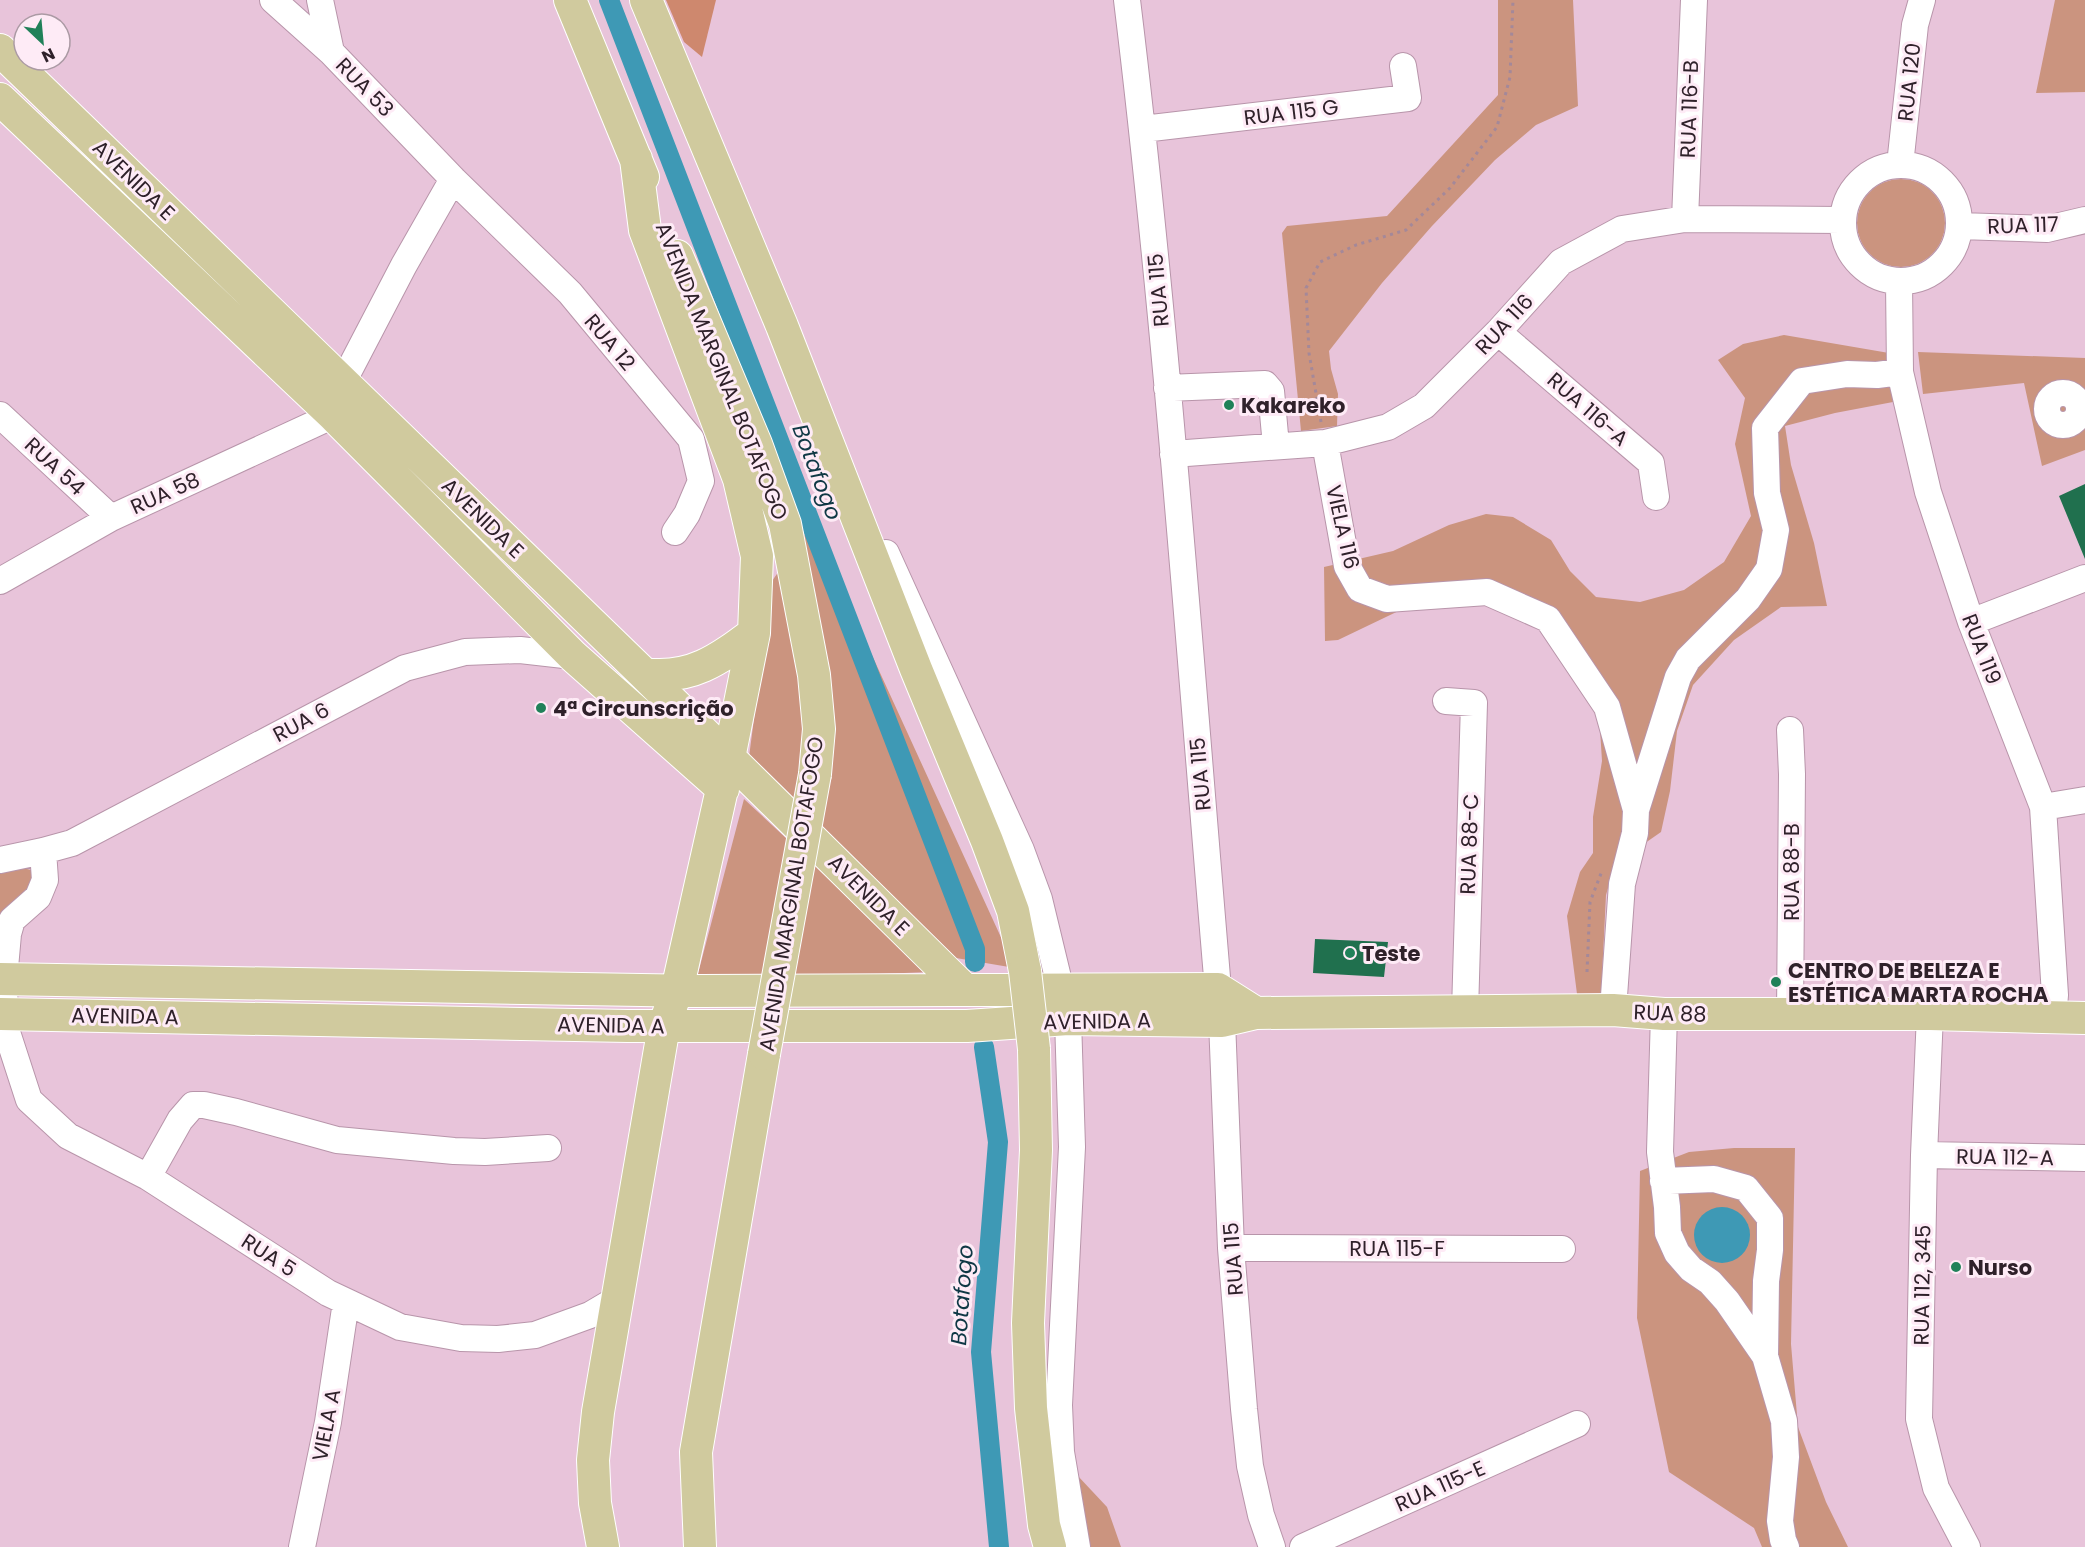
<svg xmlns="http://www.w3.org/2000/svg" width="2085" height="1547" viewBox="0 0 2085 1547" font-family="Poppins,sans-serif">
<rect width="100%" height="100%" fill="#e8c4da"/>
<path fill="#cb947f" d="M1498 0H1573L1578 106 1536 125 1495 160 1432 226 1382 283 1329 351 1331 369 1338 394 1337 426 1301 431 1282 233 1287 226 1387 216 1498 95Z
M2055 0H2085V92L2036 93Z
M1857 223a44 44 0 1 1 88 0a44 44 0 1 1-88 0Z
M1784 335 1889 353 1893 402 1835 413 1785 426 1791 465 1814 543 1827 606 1781 607 1734 640 1693 685 1677 731 1670 791 1661 832 1615 864 1606 895 1601 997 1577 994 1567 916 1580 872 1593 853V817L1602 761 1599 713 1531 612 1448 600 1411 605 1338 640 1325 641 1324 567 1393 551 1449 525 1486 514 1513 517 1551 540 1570 571 1596 597 1640 602 1684 590 1724 562 1751 516 1735 444 1745 398 1718 360 1743 344Z
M1918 352 2085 358V450L2042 466 2024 383 1923 394Z
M812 524 1015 968 956 958 749 757 772 581Z
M744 799 930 972 696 981Z
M15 866 31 870 34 884 0 952V869Z
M1734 1148H1795L1791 1344 1798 1427 1826 1502 1848 1547H1762L1754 1528 1669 1472 1637 1318 1640 1171 1689 1152Z
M1077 1475 1107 1507 1121 1547H1090Z"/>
<path fill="#ce886e" d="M666 0H716L702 57 684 42Z"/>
<path fill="#3e99b5" d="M1694 1235a28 28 0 1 1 56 0a28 28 0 1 1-56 0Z"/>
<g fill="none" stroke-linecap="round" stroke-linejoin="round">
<path stroke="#3e99b5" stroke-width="20" d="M609 0 975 949V962
M984 1047 998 1142 981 1352 999 1547"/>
</g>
<path fill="#20704e" d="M2085 484V559L2059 496Z
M1315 939 1388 942 1384 977 1313 973Z"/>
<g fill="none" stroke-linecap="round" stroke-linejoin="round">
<g stroke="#b895aa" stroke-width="28">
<path id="minor" d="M273 0 331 52 453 179 570 293 691 439 701 481 687 514 675 532
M320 0 331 52
M1127 0C1167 328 1190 659 1218 989L1222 1021 1231 1248 1244 1409 1250 1466 1261 1515 1272 1547
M1143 129 1408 98 1403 66
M1900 165 1915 25 1922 0
M1843 223a58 58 0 1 1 116 0a58 58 0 1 1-116 0Z
M1685 219 1694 0
M1960 226 2047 229 2085 220
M1899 282 1900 372 1928 492 1971 622 2043 807 2055 995 2053 1017
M1498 332 1651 463 1656 497
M343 382 404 265 453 179
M1167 388 1265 384 1271 391 1276 446
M2047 409a16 16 0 1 1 32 0a16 16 0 1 1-32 0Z
M0 415 111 518
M1325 443 1347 566 1360 589 1387 599 1487 592 1548 619 1607 707 1636 810
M1173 454 1325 443 1388 427 1424 406 1498 332 1561 262 1622 229 1685 219 1842 220
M886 553 1021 850 1039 899 1068 1019 1072 1147 1059 1405 1061 1452 1077 1547
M0 581 111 518 349 408
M1971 622 2085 578
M1446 701 1474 703 1465 1012
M2043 807 2085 800
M43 851 45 880 38 897 12 920 8 934 4 979 5 1026 29 1100 68 1136 148 1177 328 1293 400 1327 461 1338 498 1339 535 1335 590 1315 617 1299
M0 860 43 851 72 843 405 668 465 652 520 650 573 656
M1613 1010 1622 884 1635 833 1636 810 1678 677 1688 659 1748 599 1769 569 1776 530 1767 493 1765 428 1802 381 1847 374 1877 375 1900 372
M1664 1014 1660 1152 1667 1207 1668 1233 1677 1253 1691 1269 1710 1282 1727 1301 1765 1356 1784 1421 1786 1457 1780 1521 1783 1540 1786 1547
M1930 1014 1924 1155 1919 1419 1936 1488 1967 1547
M1790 1015 1792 774 1790 730
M1924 1155 2085 1158
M148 1177 180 1120 193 1105H204L236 1112 337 1140 454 1151 485 1152 548 1148
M1663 1181 1714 1179 1746 1188 1770 1218V1250L1766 1281 1765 1356
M1231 1248 1562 1249
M302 1547 328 1422 346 1302
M1303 1547 1577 1424"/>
</g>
<g stroke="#fff" stroke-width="34">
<path id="major" d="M570 0 643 177
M646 0 782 326 916 669 987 841 1013 911 1025 971
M0 50 644 674 963 988
M0 99 334 416 573 656 723 789
M677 256 756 444 785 524 814 675 819 729 815 774
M644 674C691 680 718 660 754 633
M0 979 700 991 1218 989 1256 1013
M0 1014 628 1026H967L1068 1019 1222 1021 1256 1013 1613 1010 1664 1014H1930L2085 1018
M1034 1049 1036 1150 1028 1323 1031 1408 1044 1525 1050 1547
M603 1547 595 1503 593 1460 598 1412 664 1026 677 990 729 758 754 633 757 556 739 479 645 230 636 159
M700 1547 696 1452 764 1054"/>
</g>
<path stroke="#a48899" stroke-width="3" stroke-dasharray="3 4.5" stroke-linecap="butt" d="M1321 422 1309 353 1306 288 1320 262 1356 245 1406 230 1450 188 1497 127 1510 77 1513 0
M1587 972 1590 902 1602 871"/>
<use href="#minor" stroke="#fff" stroke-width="26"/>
<use href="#major" stroke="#d0ca9e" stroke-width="32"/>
<g stroke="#fff" stroke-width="34" stroke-linecap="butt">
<path id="major-bridge" d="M1025 971 1034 1049
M764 1054 815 774"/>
</g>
<use href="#major-bridge" stroke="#d0ca9e" stroke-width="32"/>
</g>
<g fill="#208159" stroke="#feebf6" stroke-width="2">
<circle cx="1229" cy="405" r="6"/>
<circle cx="541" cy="708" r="6"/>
<circle cx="1350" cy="953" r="6"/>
<circle cx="1776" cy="982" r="6"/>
<circle cx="1956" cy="1267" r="6"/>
</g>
<g text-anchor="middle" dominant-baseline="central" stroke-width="6" stroke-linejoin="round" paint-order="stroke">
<g font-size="21" fill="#2f212a" stroke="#feebf6">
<text transform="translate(1909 82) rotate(-84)">RUA 120</text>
<text transform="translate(365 87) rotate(46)">RUA 53</text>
<text transform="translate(1689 109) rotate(-88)">RUA 116-B</text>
<text transform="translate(1291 112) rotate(-7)">RUA 115 G</text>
<text transform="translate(134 180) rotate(44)">AVENIDA E</text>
<text transform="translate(2023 225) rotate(-2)">RUA 117</text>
<text transform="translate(1158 290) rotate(-95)">RUA 115</text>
<text transform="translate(1504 324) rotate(-47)">RUA 116</text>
<text transform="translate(610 342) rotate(50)">RUA 12</text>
<text transform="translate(722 371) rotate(68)">AVENIDA MARGINAL BOTAFOGO</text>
<text transform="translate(1588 409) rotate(41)">RUA 116-A</text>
<text transform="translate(55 466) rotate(43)">RUA 54</text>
<text transform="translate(165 493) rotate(-24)">RUA 58</text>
<text transform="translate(483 518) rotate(44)">AVENIDA E</text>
<text transform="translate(1343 527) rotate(77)">VIELA 116</text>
<text transform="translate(1982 649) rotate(69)">RUA 119</text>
<text transform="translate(301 722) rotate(-28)">RUA 6</text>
<text transform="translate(1200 774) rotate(-95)">RUA 115</text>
<text transform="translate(1469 844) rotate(-88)">RUA 88-C</text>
<text transform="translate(1791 872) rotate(-90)">RUA 88-B</text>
<text transform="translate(791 894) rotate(-81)">AVENIDA MARGINAL BOTAFOGO</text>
<text transform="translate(869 895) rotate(45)">AVENIDA E</text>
<text transform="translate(1670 1013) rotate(2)">RUA 88</text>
<text transform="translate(125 1016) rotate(1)">AVENIDA A</text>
<text transform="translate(1097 1021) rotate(-1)">AVENIDA A</text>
<text transform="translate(611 1025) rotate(1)">AVENIDA A</text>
<text transform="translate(2005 1157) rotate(1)">RUA 112-A</text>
<text x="1397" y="1248">RUA 115-F</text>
<text transform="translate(269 1255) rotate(33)">RUA 5</text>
<text transform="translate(1233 1259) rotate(-94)">RUA 115</text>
<text transform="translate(1922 1285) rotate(-89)">RUA 112, 345</text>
<text transform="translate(326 1425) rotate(-79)">VIELA A</text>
<text transform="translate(1440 1486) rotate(-24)">RUA 115-E</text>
</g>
<g font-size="21" font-weight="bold" fill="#2f212a" stroke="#feebf6" text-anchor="start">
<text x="1241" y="405">Kakareko</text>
<text x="553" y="708">4ª Circunscrição</text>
<text x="1362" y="953">Teste</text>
<text x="1788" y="970">CENTRO DE BELEZA E<tspan x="1788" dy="24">ESTÉTICA MARTA ROCHA</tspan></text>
<text x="1968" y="1267">Nurso</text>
</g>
<g font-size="22" font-style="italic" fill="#0f3845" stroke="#feebf6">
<text transform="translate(817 472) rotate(69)">Botafogo</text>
<text transform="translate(962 1295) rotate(-86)">Botafogo</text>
</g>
</g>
<g transform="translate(42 42) rotate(154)"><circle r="28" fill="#feebf6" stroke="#ab9aa4" stroke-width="1.5"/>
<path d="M0-4.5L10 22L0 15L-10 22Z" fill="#208159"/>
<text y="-9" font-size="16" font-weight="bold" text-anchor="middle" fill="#2f212a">N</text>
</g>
</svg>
